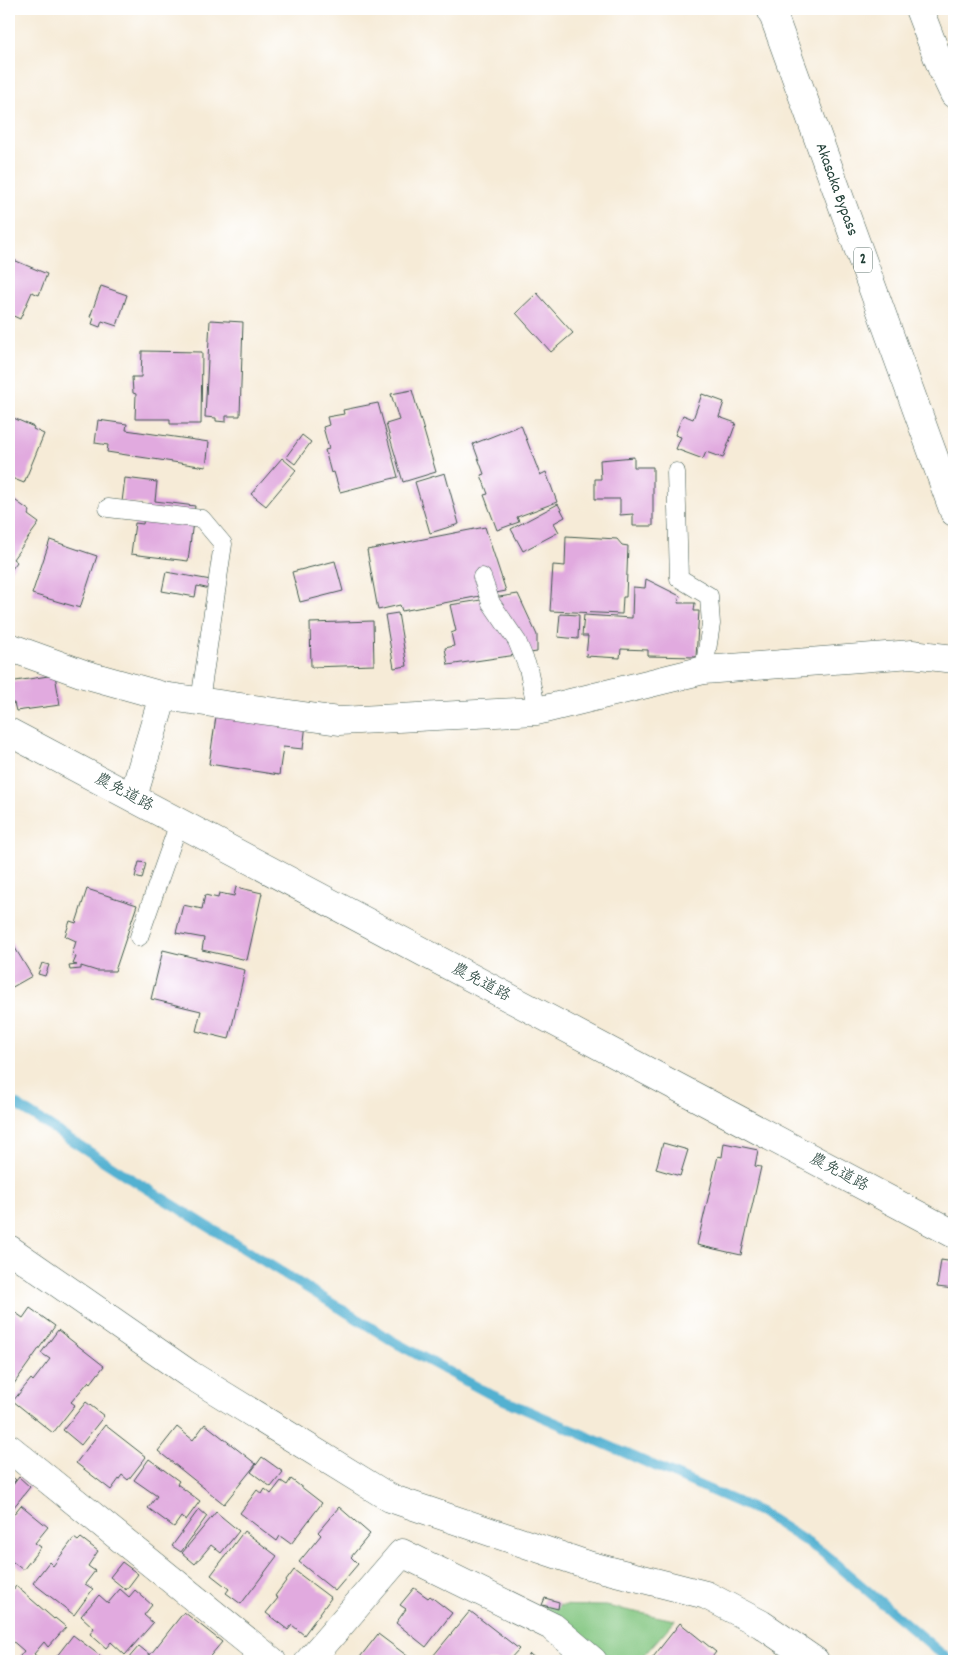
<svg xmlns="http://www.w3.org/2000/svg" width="963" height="1670" viewBox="0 0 963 1670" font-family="Dekko,'Klee One',sans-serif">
<rect width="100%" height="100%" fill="#fff"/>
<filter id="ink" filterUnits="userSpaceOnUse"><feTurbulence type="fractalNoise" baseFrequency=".02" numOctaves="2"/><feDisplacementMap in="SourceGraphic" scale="10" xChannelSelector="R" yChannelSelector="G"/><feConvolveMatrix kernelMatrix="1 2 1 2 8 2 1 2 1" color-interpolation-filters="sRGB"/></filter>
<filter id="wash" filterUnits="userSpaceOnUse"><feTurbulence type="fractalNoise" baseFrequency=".0096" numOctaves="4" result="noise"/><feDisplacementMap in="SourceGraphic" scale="20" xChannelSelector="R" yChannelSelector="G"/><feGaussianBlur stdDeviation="1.12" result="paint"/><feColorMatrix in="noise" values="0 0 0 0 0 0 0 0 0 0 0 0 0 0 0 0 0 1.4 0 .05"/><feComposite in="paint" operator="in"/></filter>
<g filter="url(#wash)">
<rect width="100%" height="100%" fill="#f6ebd7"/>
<path fill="#82c680" stroke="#50825a" d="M540 1605 606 1606 675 1620 639 1661H615Z"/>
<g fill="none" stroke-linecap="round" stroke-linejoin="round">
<path stroke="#52b1d1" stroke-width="10" d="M9 1100 133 1180 396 1343 490 1394 760 1512 822 1552 950 1661"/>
</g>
<g id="blocks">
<path fill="#e1aadf" d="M9 258 47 274 39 295 32 292 20 319 9 314Z
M101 286 127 295 117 326 102 321 100 327 92 324 94 318 90 317Z
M537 293 573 333 551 352 516 313Z
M210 320 243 322 240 416H226V422L216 421V418L205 417Z
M142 351 202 352 201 424H170V419H135L136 394 133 393 132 377H141Z
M412 390 436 472 403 482 386 424 399 420 391 394Z
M702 394 724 402 719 417 736 423 723 458 706 452 703 459 676 449 681 437 675 435 683 415 693 419Z
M378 403 398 477 340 492 334 472 331 473 325 450 329 449 323 427 329 425 327 417 344 414 343 410Z
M9 416 34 427 33 429 44 434 24 483 9 477Z
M98 420 127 424 126 430 209 442 206 467 107 452 108 445 95 443Z
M521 425 540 475 546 472 557 502 517 517 519 522 497 530 484 495 488 494 481 475 484 474 473 444Z
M302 435 311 442 295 464 286 457Z
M634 457V467H653V526H633V514L620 515V499H595V479H601L600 460Z
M282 458 296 470 266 506 251 494Z
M445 473 459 524 430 533 415 482Z
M125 478 157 482 155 501 195 506 188 561 131 554 135 523 143 524 146 504 122 502Z
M9 496 30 511 28 515 39 523 13 559 17 562 9 573Z
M558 504 565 517 554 523 559 532 523 551 511 529Z
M485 527 506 591 402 611 400 605 378 610 367 550Z
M566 536 617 539 622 545 628 546 626 597H623L622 614 550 611 553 565 565 566Z
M50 540 97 556 80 608 32 594Z
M335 561 343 591 300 602 292 572Z
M166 572 211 580 210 589 197 586 195 597 162 591Z
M646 579 680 596 678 603H695L694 611H699L696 657 648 656V650L621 649 620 658 586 656 588 636H582L584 615 632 618 633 587 645 588Z
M518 594 537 635V652L448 665 445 648 454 646 451 633 456 631 450 605Z
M398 613 407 666 394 668 385 615Z
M560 614 579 615 578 639 558 637Z
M373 621 374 665 311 667 310 623Z
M55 675 60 705 16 711 14 703 9 704V682Z
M218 703 306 724 303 749 283 747 279 775 209 764Z
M139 862 146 863 142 879 135 877Z
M236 887 262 893 247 960 202 950 204 938 176 933 183 905 202 909 205 895 218 898 219 893 234 896Z
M87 889 137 905 115 971H97L81 966V969L70 970 69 966 77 965 73 964 76 957 72 956 76 941 65 936 70 921 76 923Z
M12 943 32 976 9 989V945Z
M163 950 245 970 229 1039 196 1031 201 1011 151 999Z
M42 963 49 965 45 976 38 974Z
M663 1143 688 1150 680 1176 656 1169Z
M724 1143 758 1150 755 1166 761 1167 741 1255 697 1245 718 1156 722 1157Z
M941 1260 954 1262V1289L937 1287Z
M30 1308 55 1326 11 1388 9 1386V1317L13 1311 23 1318Z
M58 1330 104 1366 91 1383 89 1381 71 1402 75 1405 53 1433 13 1401 31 1379 33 1381 50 1359 41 1353Z
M86 1402 104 1416 81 1445 63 1430Z
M205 1424 256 1464 224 1504 158 1451 177 1427 193 1440Z
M105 1425 146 1457 128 1480 122 1475 111 1490 76 1463Z
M262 1457 283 1472 271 1487 251 1472Z
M149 1459 179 1481 177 1484 200 1501 186 1520 181 1517 174 1527 148 1508 157 1496 134 1480Z
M9 1474 16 1480 9 1488Z
M19 1477 30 1487 9 1513V1490Z
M291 1479 322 1503 291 1544 280 1536 277 1541 240 1513 257 1490 262 1494 265 1489 271 1494 281 1481 287 1485Z
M21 1505 48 1527 35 1543 41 1547 23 1570 9 1559V1520Z
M339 1507 370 1534 351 1557 358 1564 335 1591 299 1562 321 1535 318 1532Z
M199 1509 207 1516 181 1552 172 1546Z
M216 1512 239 1531 221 1553 211 1545 195 1564 182 1553Z
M244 1531 277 1556 241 1604 226 1593 229 1589 211 1575Z
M74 1538 78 1541 81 1538 98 1551 88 1566 95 1571 85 1584 93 1589 74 1615 33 1583 49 1562 53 1566Z
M122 1562 138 1574 126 1590 110 1577Z
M294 1570 331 1598 304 1635 292 1625 288 1630 266 1613 278 1598 275 1596Z
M16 1586 54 1619 55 1618 66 1627 48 1647 44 1642 34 1654 41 1660 40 1661H16L24 1651 9 1638V1595Z
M414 1588 428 1598 430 1596 452 1613 426 1647 396 1623 406 1609 400 1605Z
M120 1589 129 1597 135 1590 152 1605 144 1615 153 1623 125 1655 111 1642 106 1648 90 1634 94 1628 81 1616 99 1595 108 1603Z
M545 1598 559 1602 558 1609 542 1605Z
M470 1611 519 1649 508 1661H440L433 1656Z
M184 1612 222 1642 206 1661 127 1660 139 1646 150 1655Z
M680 1623 716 1652 709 1661H650Z
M378 1634 414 1661H357Z
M73 1635 107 1661H53Z
M530 1654 538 1661H524Z"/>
</g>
</g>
<g filter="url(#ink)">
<use href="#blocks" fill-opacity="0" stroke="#3f574c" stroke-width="1"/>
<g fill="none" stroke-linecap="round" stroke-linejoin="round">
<g stroke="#3f574c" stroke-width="19">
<path id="lane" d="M676 472 679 578 709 596 711 624 704 670
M108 508 202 519 223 544 200 701
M482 577 491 603 517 641 528 668 537 711
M139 937 179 823"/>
</g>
<g stroke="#3f574c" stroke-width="29">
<path id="street" d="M919 9 942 69 954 94
M9 647 84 674 163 696 339 721 537 711 704 670 912 654 954 659
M133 797 163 696
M9 1249 189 1374 390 1498 588 1565 706 1595 761 1624 815 1661
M9 1448 272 1661
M309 1661 402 1553 553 1627 593 1661"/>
</g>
<g stroke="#3f574c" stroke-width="29">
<path id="secondary" d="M9 732 954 1234"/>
</g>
<g stroke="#3f574c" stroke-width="29">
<g id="highway">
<path id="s1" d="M771 9 954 512"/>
</g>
</g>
<use href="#lane" stroke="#fff" stroke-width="18"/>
<use href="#street" stroke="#fff" stroke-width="28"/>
<use href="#secondary" stroke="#fff" stroke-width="28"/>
<use href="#highway" stroke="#fff" stroke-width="28"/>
</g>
</g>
<g text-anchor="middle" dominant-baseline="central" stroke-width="4" stroke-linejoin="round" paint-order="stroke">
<rect fill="#fff" stroke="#627771" stroke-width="1" x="854" y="247.5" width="18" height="25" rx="4"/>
<g font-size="15" font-weight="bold" fill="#1f3d34">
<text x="863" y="260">2</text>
</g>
<g font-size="16" fill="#1f3d34" stroke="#fff">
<text stroke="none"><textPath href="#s1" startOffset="192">Akasaka Bypass</textPath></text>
<text transform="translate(124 793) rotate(28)">農免道路</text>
<text transform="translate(481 983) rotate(28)">農免道路</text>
<text transform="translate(839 1173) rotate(28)">農免道路</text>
</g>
</g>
<rect width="963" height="1670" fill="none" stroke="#fff" stroke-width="30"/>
</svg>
